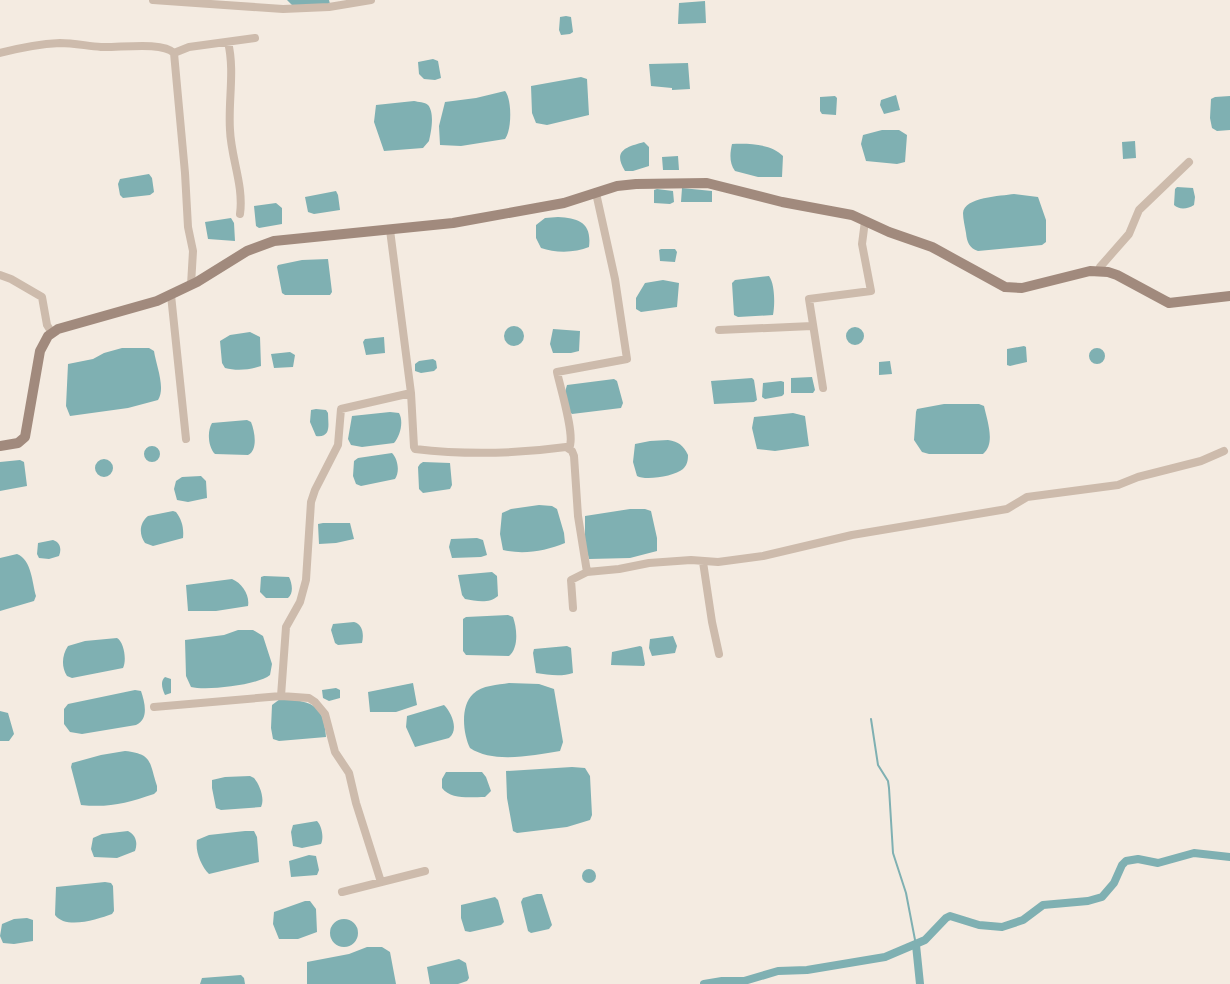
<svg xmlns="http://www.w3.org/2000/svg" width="1230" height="984" viewBox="0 0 1230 984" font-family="Karla,sans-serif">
<rect width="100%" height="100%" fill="#f4ebe1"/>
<path fill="#7fb0b2" d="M287 0H329L330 4 294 7Z
M705 1 706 23 678 24 679 3Z
M566 16 571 17 573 32 570 34 561 35 559 30 560 17Z
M433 59 438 61 441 78 435 80 424 79 419 74 418 62Z
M688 63 690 89 672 90V88L651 86 649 64Z
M581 77 587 79 589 115 547 125 536 123 532 113 531 86Z
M505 91C512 99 512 130 505 139L461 146 440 145 439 126 445 102 476 98Z
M896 95 900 110 884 114 880 105 881 100Z
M835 96 837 98 836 115 822 114 820 111V97Z
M1230 96V130L1217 131 1212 128 1210 118 1211 99 1215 97Z
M414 101C418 102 425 102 428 105 435 113 431 133 429 141L423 148 384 151 374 122 376 105Z
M882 130H899L907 135 905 162 897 164 866 161 861 144 863 135Z
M1135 141 1136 158 1123 159 1122 142Z
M644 142 649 147V166L633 171H625C612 150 627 147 644 142Z
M732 144C748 143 772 144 783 156L782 177H758L735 171C729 163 730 153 732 144Z
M678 156 679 170H663L662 157Z
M149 174 152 178 154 192 150 195 123 198 120 195 118 184 120 179Z
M1177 187 1193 188 1195 197 1194 205C1188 209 1179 210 1174 205L1175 189Z
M682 188 712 191V202H681Z
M657 189 673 191 674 202 670 204 654 203V190Z
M336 191 338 195 340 210 314 214 308 212 305 197Z
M1014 194 1038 197 1046 220V242L1042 245 978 251C969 248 967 242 966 233 965 227 963 219 963 213 964 197 1001 196 1014 194Z
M276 203 282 208V224L259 228 256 226 254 206Z
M558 217C579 218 592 223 589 247 575 253 555 253 541 248L536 238V225L545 218Z
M231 218 234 223 235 241 208 239 205 222Z
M661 249H675L677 252 675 262 660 261 659 250Z
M328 259 332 292 330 295H285L282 293 277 267 278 265 302 260Z
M769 276C775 284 775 305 773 315L738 317 734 315 732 283 735 280Z
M663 280 679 283 677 307 641 312 636 309V298L645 283Z
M504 336a10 10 0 1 1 20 0a10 10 0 1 1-20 0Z
M846 336a9 9 0 1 1 18 0a9 9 0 1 1-18 0Z
M553 329 580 331 579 351 571 353H553L550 344Z
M250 332 260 337 261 366C250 370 236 371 225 368L222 363 220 341 230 335Z
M384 337 385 353 366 355 363 342 365 339Z
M1024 346 1026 347 1027 362 1010 366 1007 365V349Z
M122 348H149L154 351C156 365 166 388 158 400L128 408 70 416 66 406 68 364 93 359 104 353Z
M1089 356a8 8 0 1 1 16 0a8 8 0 1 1-16 0Z
M290 352 295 355 293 367 274 368 271 354Z
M433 359 436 361 437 368 434 371 421 373 415 371V364L419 361Z
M890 361 892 374 879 375V362Z
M812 377 815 390 813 393H791V378Z
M752 378 754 380 757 400 754 402 714 404 711 381Z
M614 379 617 381 623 403 621 408 572 414 570 412 565 392 567 385Z
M781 381 784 382V394L782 396 765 399 762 397 763 383Z
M944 404H979L984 406C987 420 996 444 983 454H929L922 452 914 440 916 412 917 409Z
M316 409 326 410 328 413C328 424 332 438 316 436L310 422 311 410Z
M390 412 399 413C404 422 400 436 394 443L362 447 351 445 348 439 352 416Z
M793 413 805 416 809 446 775 451 757 449 752 428 754 417Z
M247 420 251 422C255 432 258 450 248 455L215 454C208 447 207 431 212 423Z
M668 440C679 442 683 445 688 455 688 461 687 465 683 469 675 476 646 481 637 476L633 462 635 444 650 441Z
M144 454a8 8 0 1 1 16 0a8 8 0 1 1-16 0Z
M392 453C398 459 400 472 395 479L361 486 356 484 353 476 354 461 358 458Z
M95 468a9 9 0 1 1 18 0a9 9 0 1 1-18 0Z
M20 460 24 462 27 486 0 491V462Z
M423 462 450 463 452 485 450 489 423 493 419 489 418 467 420 464Z
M201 476 206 481 207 498 188 502 177 500 174 489 176 481 182 477Z
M539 505 552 506 557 509 564 533 565 543C546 551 523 555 503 550L500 534 502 513 511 509Z
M630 509H645L651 511 657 538V551L630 558 589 559 585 544V516Z
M173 511 176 512C182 520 184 528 183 538L153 546 145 543C139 535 139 523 148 516Z
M323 523H350L354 539 336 543 319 544 318 524Z
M477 538 483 540 487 555 481 557 452 558 449 547 451 539Z
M53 540C60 542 62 549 59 556L49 559 39 558 37 554 38 543Z
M17 554C32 560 32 583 36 596L34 601 0 611V558Z
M492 572 497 576 498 596C489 604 476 601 465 599L462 595 458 575Z
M264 576 289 577C292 583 294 593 288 598H266L260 592 261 577Z
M232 579C242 583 250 595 248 606L216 611H188L186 585Z
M508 615 513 617C517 628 519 648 509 656L466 655 463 651V619L466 617Z
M354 622C363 624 364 635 362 643L338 645 335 643 331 630 333 624Z
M238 630H253L263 636 272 664 270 675C258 685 207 691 191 687L186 676 185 640 224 635Z
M673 636 677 646 675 653 652 656 649 648 650 639Z
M117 638C124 642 127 660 123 668L72 678 67 676C61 667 62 655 68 646L85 641Z
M567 646 571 648 573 673C562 677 548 675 536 673L533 653 534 649Z
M640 646 642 647 645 664 644 666 611 665 612 652Z
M165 677 171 679V693L165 695C162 689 160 681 165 677Z
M413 683 417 705 396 712H370L368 692Z
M509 683 539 684 554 689 563 742 560 751C533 755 494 764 470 748 463 734 460 706 473 694 482 685 498 685 509 683Z
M336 688 340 690V698L329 701 323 698 322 690Z
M135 690 141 691C145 703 149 719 136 725L82 734 70 732 64 724V709L68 704Z
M280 699C309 701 324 702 326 737L279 741 273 739 271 728 272 705Z
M444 705C452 713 459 730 449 738L415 747 406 727 407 716Z
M0 711 8 713 14 734 9 741H0Z
M125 751C153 754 149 762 157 786V791L154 794C127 803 109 808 81 805L71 767 72 763 101 755Z
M572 767 585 768 590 776 592 815 590 820 567 827 517 833 513 831 507 798 506 771Z
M446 772H482L486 777 491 791 485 797C471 797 451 800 442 788V779Z
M250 776 254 778C260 785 265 799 261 807L221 810 216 808 212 788V780L225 777Z
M317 821C322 826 324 838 321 844L302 848 293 846 291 832 293 825Z
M128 831C136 835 138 843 135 851L117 858 94 857 91 849 93 838 102 834Z
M245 831H254L257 837 259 862 209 874C201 866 195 851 197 840L209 835Z
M309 855 316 856 319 870 317 875 291 877 289 861Z
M582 876a7 7 0 1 1 14 0a7 7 0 1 1-14 0Z
M105 882 111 883 113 886 114 911 112 914C98 919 66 930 55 915L56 887Z
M537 894H542L552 925 549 929 531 933 528 931 521 902 523 898Z
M495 897 498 900 504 922 501 925 470 932 465 931 461 918V905Z
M305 901H310L316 909 317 932 298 939H279L273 924 274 912Z
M27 918 33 920V941L14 944 3 943 0 936 2 924 14 919Z
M330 933a14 14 0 1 1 28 0a14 14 0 1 1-28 0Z
M367 947H382L390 952 396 984H307V962L349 954Z
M459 959 466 963 469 978 467 981 458 984H430L427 967Z
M241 975 244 978 245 984H200L202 978Z"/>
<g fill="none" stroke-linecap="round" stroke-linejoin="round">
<path stroke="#7fb0b2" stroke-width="2" d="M871 719 878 765 888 781 889 788 893 853 906 893 916 945"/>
<path stroke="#7fb0b2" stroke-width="8" d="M916 945 920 984
M704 984 722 981H744L778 971 807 970 885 957 925 940 946 918 950 916 979 925 1002 927 1023 920 1043 905 1088 901 1102 897 1114 883 1122 865 1126 861 1138 859 1158 863 1194 853 1230 857"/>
<path stroke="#cdbbac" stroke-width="8" d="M153 0 283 9 329 7 371 0
M228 42C235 71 228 101 230 130 231 158 244 186 240 214
M0 53C19 48 39 44 60 43 74 43 87 46 101 47 119 48 162 41 174 53L185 173 188 227 193 251 191 285
M174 53 189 47 255 38
M390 230 411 393 414 447 415 449C466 455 515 454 566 447L572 451 574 456 578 516 587 572
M1099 271 1100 267 1129 234 1139 210 1189 162
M0 275 11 279 42 297 47 325 52 333
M171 295 186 439
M719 330 812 326
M823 388 809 299 871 291 862 244 865 221
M569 448C576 437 560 387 557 372L627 359 615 279 596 193
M703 562 712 622 719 654
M573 608 571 580 587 572 619 569 649 563 691 560 718 562 763 556 852 535 1007 509 1027 497 1118 485 1138 477 1201 461 1224 451
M281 696 286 627 300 602 306 580 311 502 315 490 338 445 341 409 411 393
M154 707 281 696 309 698 315 702 325 714 335 752 349 773 356 803 381 882
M342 892 425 871"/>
<path stroke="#a18a7d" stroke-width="10" d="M0 446 18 443 25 437 40 351 48 336 58 329 157 301 197 282 247 251 274 241 453 223 564 203 617 186 636 184 707 183 782 202 852 215 889 232 932 247 1005 287 1022 288 1090 271 1108 272 1117 275 1169 303 1230 296"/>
</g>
</svg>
